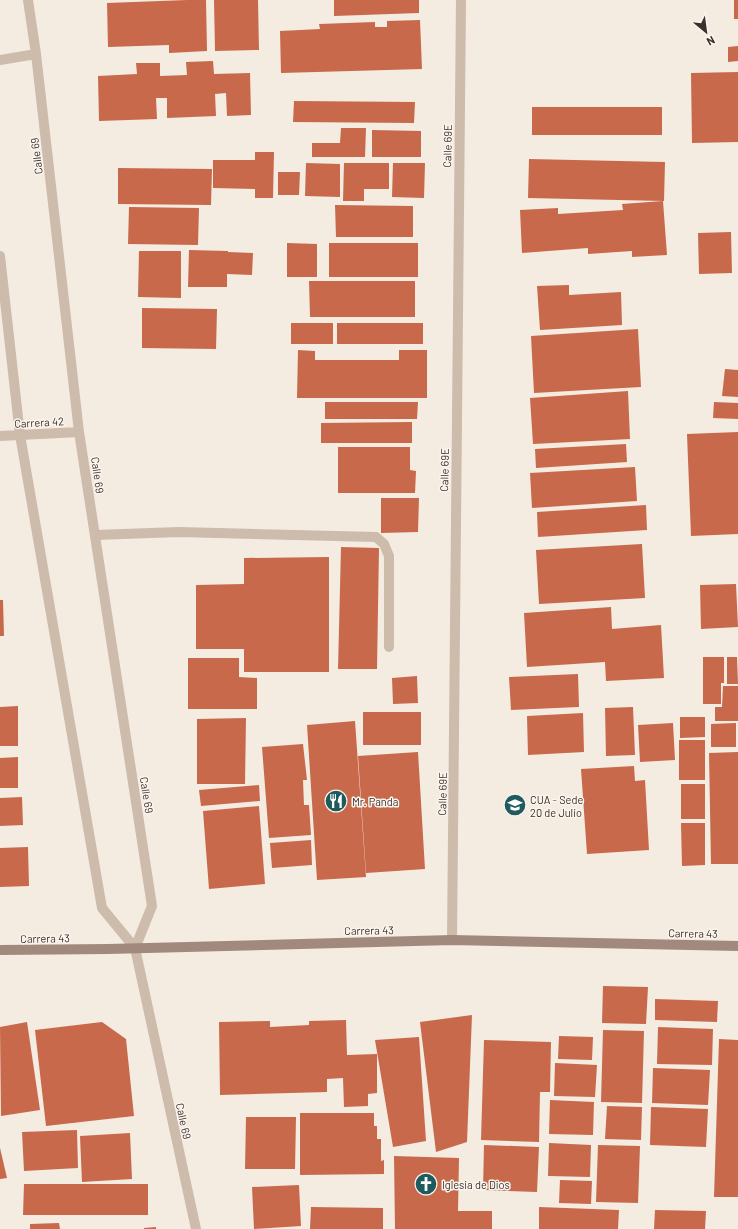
<svg xmlns="http://www.w3.org/2000/svg" width="738" height="1229" viewBox="0 0 738 1229" font-family="Barlow,sans-serif">
<rect width="100%" height="100%" fill="#f4ebe1"/>
<path fill="#c8694b" d="M187 0H206L207 51 169 53V45L108 47 107 3Z
M214 0H258L259 50 215 51Z
M334 0H419V13L334 16Z
M734 0H738V19H734Z
M420 20 422 69 281 73 280 31 320 29 319 24 375 22V27H387V21Z
M738 46V61L728 62V47Z
M213 61 214 74 250 73 251 115 227 116 226 93 215 94 216 116 167 118V98H156L157 119 99 121 98 76 137 74 136 63H160V76L187 75 186 62Z
M738 72V142L692 143 691 73Z
M294 101 415 102 414 123 293 122Z
M532 107H662V135H532Z
M341 128H366L365 157H312V143H340Z
M372 130 421 131V157H372Z
M255 152H274L273 198H255V189L213 188V160H255Z
M529 159 665 162 664 201 528 198Z
M306 163 340 164V197L305 196Z
M344 163H389V189H364V201H343Z
M393 163H425L424 198 392 197Z
M118 168 212 169 211 205 118 204Z
M278 172H300L299 195H278Z
M663 201 667 255 632 257V251L588 254V248L522 253 520 210 558 208V214L623 210 622 204Z
M335 205 413 206V237H336Z
M129 207 199 208 198 245 128 244Z
M731 232 732 273 699 274 698 233Z
M287 243 317 244V277H287Z
M329 243H418V277H329Z
M189 250 228 251V252L253 253 252 275 227 274V287H188Z
M139 251H181V298L138 297Z
M309 281H415V317H310Z
M569 285V295L621 292 622 325 540 330 537 286Z
M142 308 217 309 216 349 142 348Z
M291 323H333V344H291Z
M337 323H423V344H337Z
M638 329 641 387 534 393 531 336Z
M298 350 315 351V360H399V350H427V398H297Z
M725 369 738 370V397L722 396Z
M628 391 630 439 533 444 530 398Z
M325 402H418L417 419H325Z
M714 402 738 403V419L713 418Z
M412 422V443H321V423Z
M738 432V534L691 536 687 434Z
M626 444 627 462 536 468 535 449Z
M338 447H410V470L416 471 415 493H338Z
M635 467 637 501 532 508 530 473Z
M381 498H419L418 532 381 533Z
M646 505 647 530 538 537 537 512Z
M642 544 645 598 539 604 536 550Z
M341 547 379 548 377 669H338Z
M329 557V672H244V649H196V585L244 584V558Z
M736 584 738 627 701 629 700 585Z
M0 600H3L4 636H0Z
M611 607 612 629 661 625 664 678 606 681 605 662 527 667 524 613Z
M703 657H724V683H721V704H703Z
M727 657H737L738 684H727Z
M188 658H239V677L257 678V709H188Z
M578 674 579 707 511 710 509 677Z
M417 676 418 703 393 704 392 678Z
M723 686H738V721H715V707H722Z
M18 706V746H0V707Z
M633 707 635 755 606 756 605 708Z
M363 712H421V745H363Z
M583 713 584 752 528 755 527 716Z
M680 717H705V737L680 738Z
M246 718 245 784H197V719Z
M355 721 366 877 317 880 307 725Z
M673 723 675 760 640 762 638 725Z
M736 723V747H711V724Z
M679 740H705V780H679Z
M303 744 307 780H303L304 805H309L311 835 269 838 262 747Z
M418 752 425 869 366 873 358 756Z
M738 752V864H711L709 753Z
M18 757V788H0V758Z
M634 766 635 781 645 780 649 850 587 854 581 769Z
M681 784H705V819H681Z
M259 785 260 801 201 806 199 790Z
M22 797 23 825 0 826V798Z
M259 806 265 884 209 889 203 811Z
M681 823H705V865L682 866Z
M311 840 312 865 272 868 270 843Z
M28 847 29 886 0 887V848Z
M603 986 648 987 646 1024 602 1023Z
M655 999 718 1001 717 1022 655 1020Z
M472 1015 467 1142 436 1152 420 1022Z
M346 1020 347 1055 377 1054V1093L368 1094V1106L344 1107 343 1078 327 1079V1092L220 1095 219 1022 270 1021V1027L309 1025V1021Z
M27 1022 40 1110 1 1116 0 1027Z
M102 1022 126 1039 134 1116 46 1126 35 1030Z
M658 1027 713 1029 712 1065 657 1064Z
M603 1030 644 1031 642 1103 601 1102Z
M559 1036 593 1037 592 1060 558 1059Z
M419 1037 426 1141 393 1147 375 1040Z
M719 1039 738 1040V1197H714Z
M484 1040 551 1042 550 1092H540L539 1142 481 1140Z
M555 1063 597 1065 595 1097 554 1096Z
M653 1068 710 1070 708 1105 652 1103Z
M550 1100 594 1102 593 1135 549 1134Z
M607 1106 642 1107 641 1140 605 1139Z
M651 1107 708 1109 706 1147 650 1145Z
M300 1113H374V1126H377V1139H381V1161L384 1160V1174L300 1175Z
M246 1117H296L295 1169H245Z
M77 1130 78 1168 24 1171 22 1132Z
M130 1133 132 1179 82 1182 80 1136Z
M549 1143 591 1145 590 1177 548 1176Z
M484 1145 539 1147 537 1192 483 1190Z
M598 1145 640 1146 638 1203 596 1202Z
M0 1148 7 1178 0 1179Z
M394 1156 459 1158 458 1211H492V1229H395Z
M560 1180 592 1181 591 1204 559 1203Z
M24 1184H148V1215H23Z
M299 1185 301 1226 254 1229 252 1187Z
M311 1207 383 1208V1229H310Z
M539 1207 619 1210 618 1229H539Z
M655 1210 706 1211 705 1229H654Z
M59 1223 60 1229H30V1224Z
M156 1227V1229H144V1228Z"/>
<g fill="none" stroke-linecap="round" stroke-linejoin="round">
<path stroke="#cdbbac" stroke-width="10" d="M95 535 179 532 376 537 384 544 389 556V647"/>
<path stroke="#cdbbac" stroke-width="10" d="M28 0 36 54 79 432 152 906 135 948
M0 60 36 54
M0 256 20 435 102 908 135 948 196 1229
M0 436 79 432
M452 940 461 0"/>
<path stroke="#a18a7d" stroke-width="10" d="M0 950 108 949 452 940 738 946"/>
</g>
<defs>
<g id="restaurant-disc" transform="scale(1.15)"><circle r="9.5" fill="#1f5a5e" stroke="#fbf5ee"/><path d="M-5-6h1v4h1v-4h1v4h1v-4h1v5L-1.5 .5V6h-2V.5L-5-1ZM5-6V6H3V1.5H1.5Q1.5-4 5-6Z" fill="#fff"/></g>
<g id="university-disc" transform="scale(1.15)"><circle r="9.5" fill="#1f5a5e" stroke="#fbf5ee"/><path d="M0-5L7-2L0 1L-7-2ZM-4 1L0 2.5L4 1V4Q0 6-4 4Z" fill="#fff"/></g>
<g id="church-disc" transform="scale(1.15)"><circle r="9.5" fill="#1f5a5e" stroke="#fbf5ee"/><path d="M-1.2-6h2.4v3.5h3.3v2.4h-3.3V6h-2.4V-.1h-3.3v-2.4h3.3Z" fill="#fff"/></g>
</defs>
<g fill-rule="evenodd">
<use href="#restaurant-disc" x="336" y="801"/>
<use href="#university-disc" x="515" y="805"/>
<use href="#church-disc" x="426" y="1184"/>
</g>
<g text-anchor="middle" dominant-baseline="central" stroke-width="3" stroke-linejoin="round" paint-order="stroke">
<g font-size="11" fill="#3b302b" stroke="#fbf5ee">
<text transform="translate(447 146) rotate(-89)">Calle 69E</text>
<text transform="translate(36 156) rotate(-97)">Calle 69</text>
<text transform="translate(39 422) rotate(-3)">Carrera 42</text>
<text transform="translate(444 470) rotate(-89)">Calle 69E</text>
<text transform="translate(98 475) rotate(82)">Calle 69</text>
<text transform="translate(442 794) rotate(-89)">Calle 69E</text>
<text transform="translate(147 795) rotate(81)">Calle 69</text>
<text transform="translate(369 930) rotate(-1)">Carrera 43</text>
<text transform="translate(693 933) rotate(1)">Carrera 43</text>
<text transform="translate(45 938) rotate(-1)">Carrera 43</text>
<text transform="translate(184 1121) rotate(78)">Calle 69</text>
</g>
<g font-size="11" fill="#3b302b" stroke="#fbf5ee" text-anchor="start">
<text x="530" y="799">CUA - Sede<tspan x="530" dy="13">20 de Julio</tspan></text>
<text x="352" y="801">Mr. Panda</text>
<text x="442" y="1184">Iglesia de Dios</text>
</g>
</g>
<g transform="translate(706 32) rotate(151)" stroke="#fbf5ee" stroke-width="3" paint-order="stroke">
<path d="M0-3L7 15L0 10L-7 15Z" fill="#3b302b"/>
<text y="-6" font-size="11" font-weight="bold" text-anchor="middle" fill="#3b302b">N</text>
</g>
</svg>
